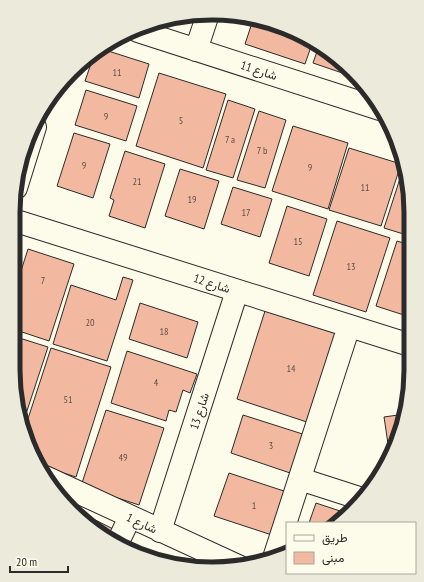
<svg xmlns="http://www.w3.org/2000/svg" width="424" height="582" viewBox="0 0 424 582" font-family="'PT Sans Narrow',Vazirmatn,sans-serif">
<rect width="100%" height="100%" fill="#fdfbea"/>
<path fill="#f2b8a0" stroke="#2b2b2b" d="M253 20 311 40 313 41 305 64 245 44Z
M319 46 354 77 313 63Z
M102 49 149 64 139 98 85 81 95 52Z
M159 73 226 94 203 168 136 146Z
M86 90 137 106 126 141 75 125Z
M228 100 255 109 233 178 206 170Z
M259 111 286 120 265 188 237 180Z
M293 126 348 143 328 209 272 191Z
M74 133 110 144 93 198 57 186Z
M349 148 401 164 381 226 329 210Z
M125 151 165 164 145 228 109 216 114 200 110 198Z
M404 166 409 186 410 236 384 228Z
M180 169 219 181 204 229 165 216Z
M233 187 272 199 260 237 221 224Z
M287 206 327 219 309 276 269 263Z
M337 221 390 238 366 312 313 295Z
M397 241 410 245V317L376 306Z
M28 249 74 264 49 341 13 329V296Z
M123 277 133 280 107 361 53 344 71 285 116 300Z
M140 303 198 322 187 358 129 339Z
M265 311 344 336 316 425 237 399Z
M13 336 48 347 22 426 13 370Z
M51 348 111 367 76 477 39 465 24 431Z
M127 351 197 374 190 393 183 390 176 412 169 410 166 421 111 403Z
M106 410 164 428 139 505 81 486Z
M405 414 404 422 390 457 384 417Z
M243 415 312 437 299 476 231 453Z
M229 473 293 494 278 537 214 516Z
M316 503 346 513 337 523H309Z
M70 507 115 530 110 539 81 520Z
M184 558 202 566 180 565Z"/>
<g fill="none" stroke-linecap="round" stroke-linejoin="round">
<g stroke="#2b2b2b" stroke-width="24">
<path id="minor" d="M138 31 380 109
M196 50 207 17
M16 188 35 127
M13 220 410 345
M45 477 240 567
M300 479 359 498
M160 531 237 291
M117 544 130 517
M274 558 349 326"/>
</g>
<use href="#minor" stroke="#fdfbea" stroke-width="22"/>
</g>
<g text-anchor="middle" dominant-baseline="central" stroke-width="3" stroke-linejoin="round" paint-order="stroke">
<g font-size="10" fill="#5d4e48">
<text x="117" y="72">11</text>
<text x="106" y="116">9</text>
<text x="181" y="120">5</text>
<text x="230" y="139">7 a</text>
<text x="262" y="150">7 b</text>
<text x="84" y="165">9</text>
<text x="310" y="167">9</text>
<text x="137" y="181">21</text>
<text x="365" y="187">11</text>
<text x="192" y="199">19</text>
<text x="246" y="212">17</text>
<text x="298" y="241">15</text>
<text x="351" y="266">13</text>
<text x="43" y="280">7</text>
<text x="90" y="322">20</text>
<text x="164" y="331">18</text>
<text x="291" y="368">14</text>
<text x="156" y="382">4</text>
<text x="68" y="399">51</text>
<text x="271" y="445">3</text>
<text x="123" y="457">49</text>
<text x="254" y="505">1</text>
</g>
<g font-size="12" fill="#2b2b2b" stroke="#fdfbea">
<text transform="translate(259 70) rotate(18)">شارع 11</text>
<text transform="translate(212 283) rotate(18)">شارع 12</text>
<text transform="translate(199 411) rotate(-72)">شارع 13</text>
<text transform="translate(142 523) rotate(25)">شارع 1</text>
</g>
</g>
<path d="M0 0H424V582H0ZM212 20H212A192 192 0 0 1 404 212V370A192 192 0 0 1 212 562H212A192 192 0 0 1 20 370V212A192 192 0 0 1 212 20Z" fill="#eceadb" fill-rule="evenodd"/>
<path fill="none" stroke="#2b2b2b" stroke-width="5" d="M212 20H212A192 192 0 0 1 404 212V370A192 192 0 0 1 212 562H212A192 192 0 0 1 20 370V212A192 192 0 0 1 212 20Z"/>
<rect x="286" y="522" width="130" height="52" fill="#fdfbea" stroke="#a9a89e"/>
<rect x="294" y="535" width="20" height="6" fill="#fdfbea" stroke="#a9a89e"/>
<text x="322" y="542" font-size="12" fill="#2b2b2b">طريق</text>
<rect x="294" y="552" width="20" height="12" fill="#f2b8a0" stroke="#a9a89e"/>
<text x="322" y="562" font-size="12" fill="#2b2b2b">مبنى</text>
<path d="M10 566v6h58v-6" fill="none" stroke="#2b2b2b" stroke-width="2"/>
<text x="16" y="566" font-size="12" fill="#2b2b2b" stroke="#fdfbea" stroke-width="3" paint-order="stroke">20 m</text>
</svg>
